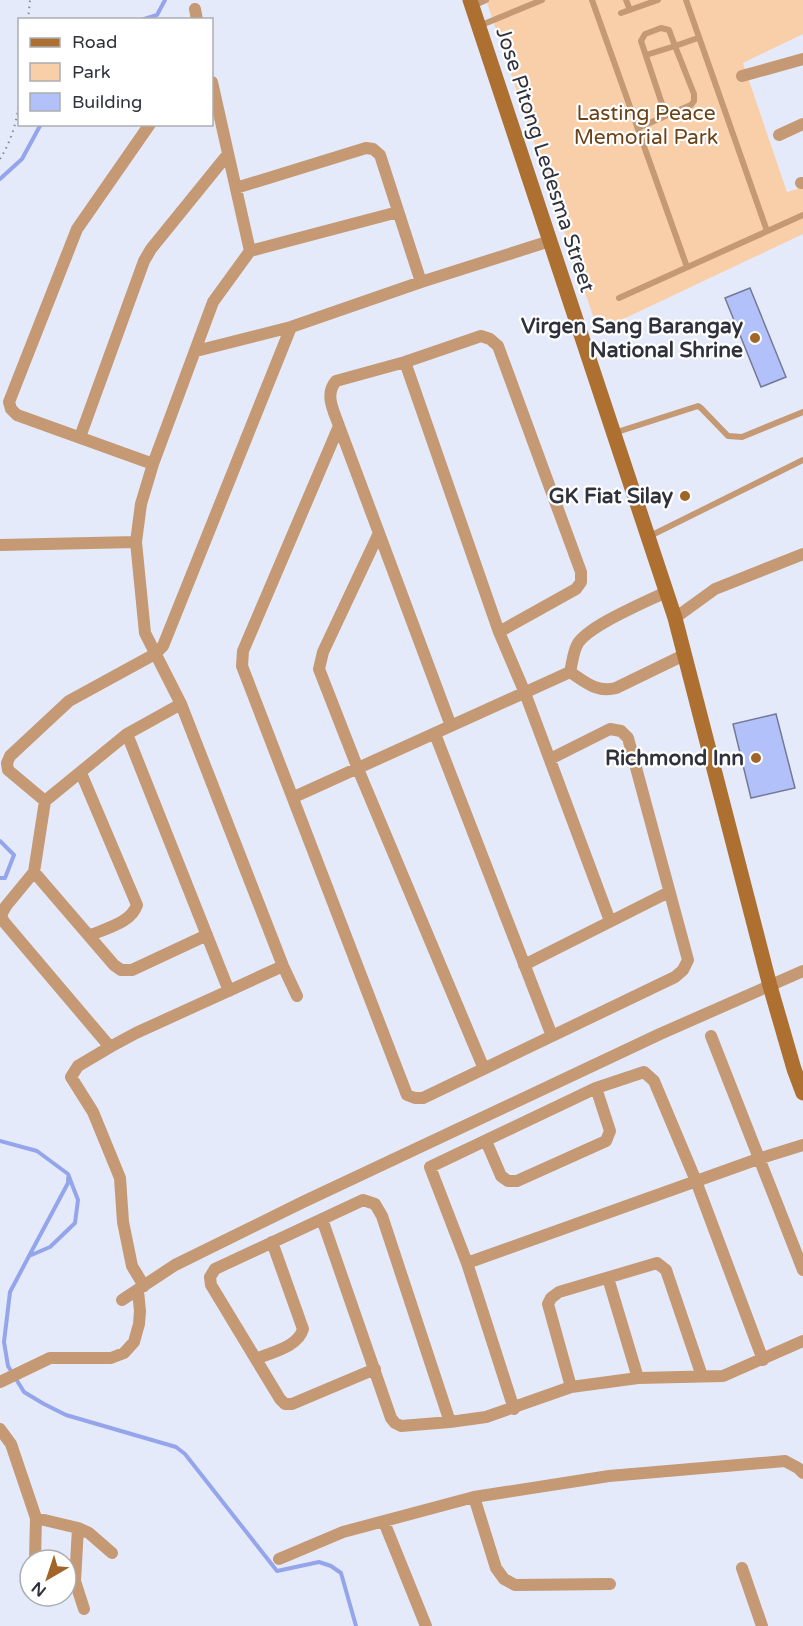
<svg xmlns="http://www.w3.org/2000/svg" width="803" height="1626" viewBox="0 0 803 1626" font-family="'Varela Round',sans-serif">
<rect width="100%" height="100%" fill="#e5eafb"/>
<path fill="#f9cfaa" d="M486 0H803V34L743 63 787 192 803 187V234L598 331Z"/>
<g fill="none" stroke-linecap="round" stroke-linejoin="round">
<path stroke="#94a5eb" stroke-width="4" d="M141 20 157 15 165 0
M0 179 22 159 41 124
M0 841 14 855 5 878H0
M0 1141 37 1151 68 1174 78 1200 75 1223 50 1247 29 1256 10 1292 4 1342 8 1366 24 1392 44 1404 66 1415 176 1447 185 1454 277 1571 319 1562 331 1566 341 1573 356 1626
M29 1256 68 1183V1178"/>
</g>
<path fill="#b2c1fa" stroke="#737a94" stroke-width="1.5" d="M750 288 786 377 761 387 725 298Z
M776 714 795 788 751 798 733 724Z"/>
<g fill="none" stroke-linecap="round" stroke-linejoin="round">
<path stroke="#838794" stroke-width="2" stroke-dasharray="1.5 4.5" stroke-linecap="butt" d="M28 20 30 0
M0 159C12 140 17 120 20 98"/>
<path stroke="#c49973" stroke-width="6" d="M592 0 687 267
M626 0 630 10
M686 0 767 231
M473 6 486 0
M621 13 658 0
M479 26 542 0
M646 55 675 46 669 30 661 28 645 34 641 41 666 116
M638 128 691 105 694 101V94L675 46 698 38
M619 298 803 215
M614 433 698 406 701 408 728 436 742 437 803 412
M648 537 803 460"/>
<path stroke="#c49973" stroke-width="12" d="M195 9 197 20
M742 76 803 59
M212 82 250 251
M150 124 77 229 9 402 11 409 17 415 153 464
M779 135 803 124
M801 183H803
M236 188 366 148 373 149 380 155 421 282
M196 351 291 327 421 282 550 241
M405 362 499 632 525 693 610 921
M339 426 243 651 242 666 407 1095 415 1098H423L675 977 683 970 688 960 628 738 621 731 610 729 550 759
M80 437 144 261 151 249 228 154
M378 535 323 652 319 669 358 769 484 1069
M0 545 136 542
M666 592C646 602 587 626 577 645 573 653 572 664 570 672 585 682 597 693 616 688L684 655
M675 618 715 589 803 554
M181 704 127 734 45 801 34 872 6 906 1 915 4 922 110 1047 136 1033 283 966
M451 726 339 426C334 411 324 395 336 381L405 362 481 336 490 339 498 346 581 572V582L576 589 499 632
M127 734 229 991
M435 734 552 1036
M81 773 137 905C131 923 106 928 89 936
M294 797 570 672
M45 801 8 770 7 763 10 756 69 701 155 654 163 646 291 327
M34 872 114 965 121 970H132L207 935
M524 965 669 892
M297 996 283 966 181 704 145 633 136 542 141 504 153 464 213 302 250 251 398 212
M711 1036 803 1270
M110 1047 78 1066 71 1077 93 1112 120 1178 123 1222 132 1266 144 1286
M486 1141 501 1176 508 1181H517L606 1141 610 1131 596 1088
M322 1219 391 1418 395 1423 401 1426 450 1422 486 1417 571 1387 638 1378 723 1376 803 1341
M467 1263 758 1159 803 1145
M608 1278 638 1378
M122 1300 175 1265 303 1202 660 1034 803 971
M256 1359C272 1352 298 1347 303 1329L272 1242
M375 1369 292 1404H285L280 1399 211 1285 210 1277 215 1269 363 1200 375 1204 382 1216 450 1422
M0 1382 50 1358H111L124 1353 134 1342 139 1324 140 1311 138 1291
M571 1387 548 1304 551 1298 559 1292 657 1263 666 1270 702 1376
M514 1409 467 1263 430 1167 596 1088 644 1072 654 1081 696 1181 763 1360
M0 1429 11 1444 36 1518 35 1560
M474 1497 496 1568 504 1579 515 1585 610 1584
M36 1518 78 1528 89 1533 112 1553
M384 1522 426 1626
M78 1528 75 1581 84 1609
M279 1559 343 1532 474 1497 609 1476 785 1461 798 1468 803 1473
M742 1568 762 1626"/>
<path stroke="#ae7031" stroke-width="15" d="M470 0 675 618 770 986 794 1069 803 1093"/>
</g>
<g fill="#a16527" stroke="#fff" stroke-width="2">
<circle cx="755" cy="338" r="6"/>
<circle cx="685" cy="496" r="6"/>
<circle cx="756" cy="758" r="6"/>
</g>
<g text-anchor="middle" dominant-baseline="central" stroke-width="4.5" stroke-linejoin="round" paint-order="stroke">
<g font-size="21" fill="#6c4319" stroke="#fff">
<text x="646" y="113">Lasting Peace<tspan x="646" dy="24">Memorial Park</tspan></text>
</g>
<g font-size="21" fill="#2f323d" stroke="#fff">
<text transform="translate(545 160) rotate(72)">Jose Pitong Ledesma Street</text>
</g>
<g font-size="21" font-weight="bold" fill="#2f323d" stroke="#fff" text-anchor="end">
<text x="743" y="326">Virgen Sang Barangay<tspan x="743" dy="24">National Shrine</tspan></text>
<text x="673" y="496">GK Fiat Silay</text>
<text x="744" y="758">Richmond Inn</text>
</g>
</g>
<rect x="18" y="18" width="195" height="108" fill="#ffffff" stroke="#acadb1" stroke-width="1.5"/>
<rect x="30" y="38" width="30" height="9" fill="#ae7031" stroke="#acadb1" stroke-width="1.5"/>
<text x="72" y="48" font-size="18" fill="#2f323d">Road</text>
<rect x="30" y="63" width="30" height="18" fill="#f9cfaa" stroke="#acadb1" stroke-width="1.5"/>
<text x="72" y="78" font-size="18" fill="#2f323d">Park</text>
<rect x="30" y="93" width="30" height="18" fill="#b2c1fa" stroke="#acadb1" stroke-width="1.5"/>
<text x="72" y="108" font-size="18" fill="#2f323d">Building</text>
<g transform="translate(48 1578) rotate(219)"><circle r="28" fill="#ffffff" stroke="#acadb1" stroke-width="1.5"/>
<path d="M0-4.5L10 22L0 15L-10 22Z" fill="#a16527"/>
<text y="-9" font-size="16" font-weight="bold" text-anchor="middle" fill="#2f323d">N</text>
</g>
</svg>
